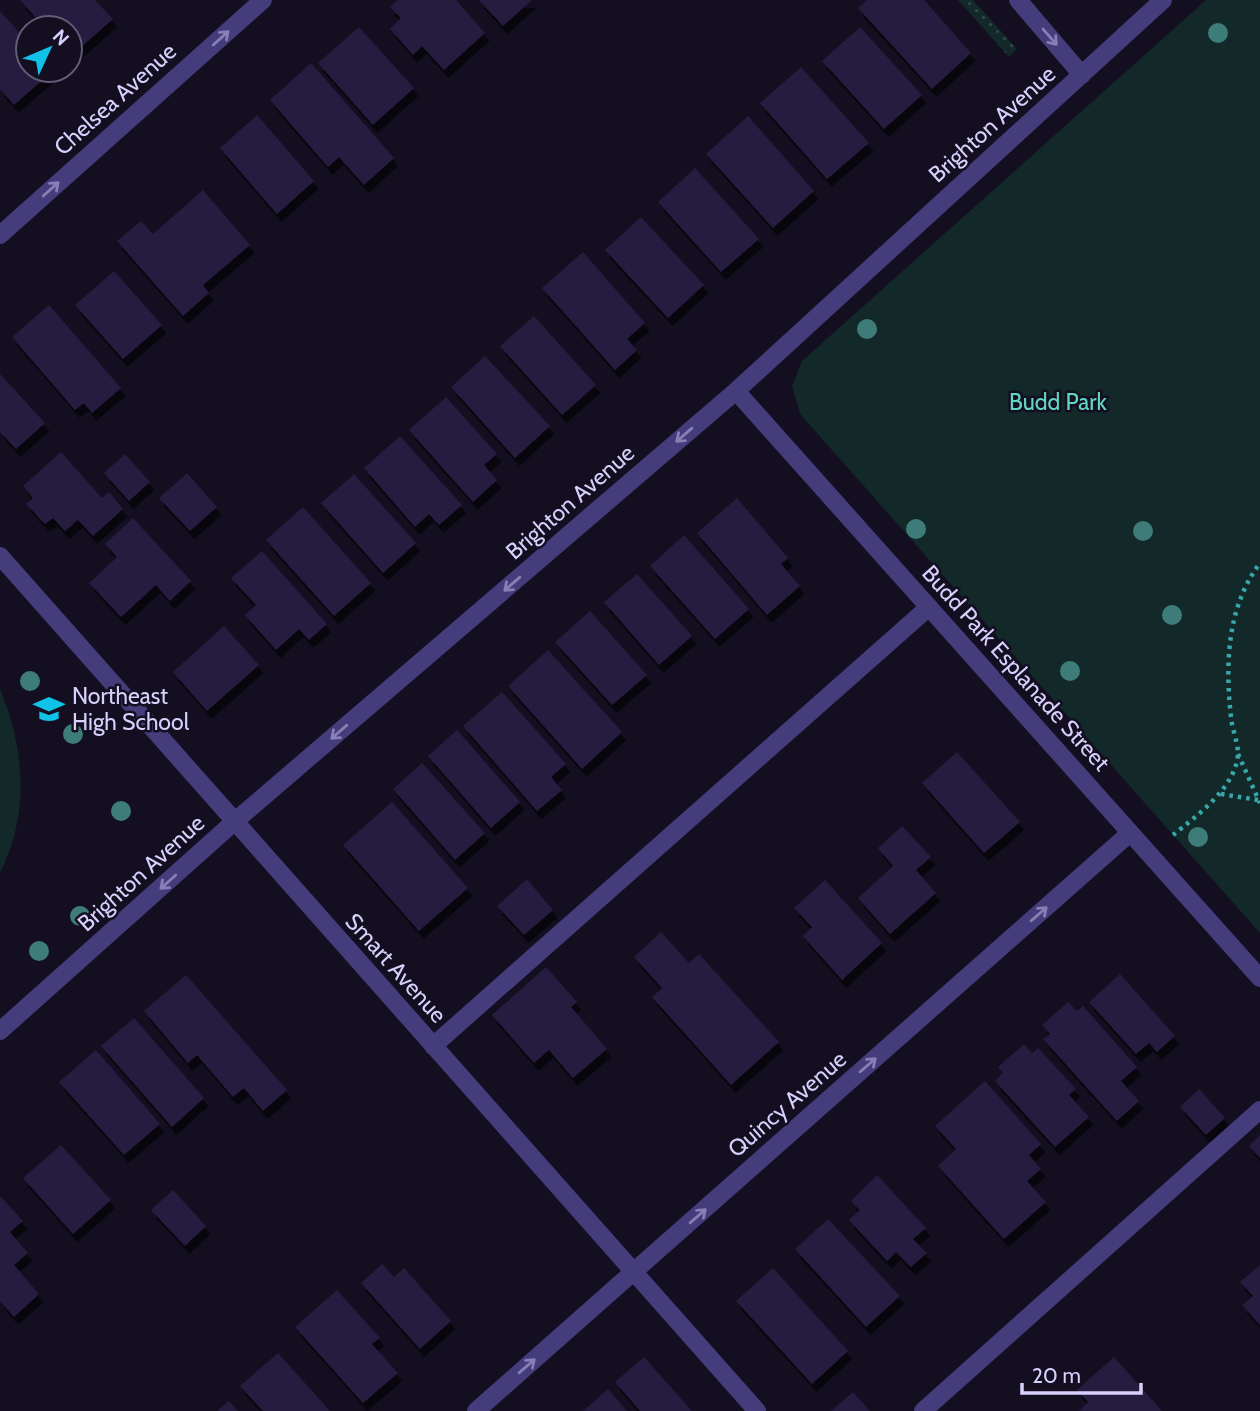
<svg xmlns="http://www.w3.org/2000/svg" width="1260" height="1411" viewBox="0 0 1260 1411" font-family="Cabin,sans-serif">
<defs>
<pattern id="grass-dots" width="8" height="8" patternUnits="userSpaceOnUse" patternTransform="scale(1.75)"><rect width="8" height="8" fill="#122829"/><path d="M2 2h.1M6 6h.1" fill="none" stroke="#344649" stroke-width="1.8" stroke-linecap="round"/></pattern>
<filter id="shadow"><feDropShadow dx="4.5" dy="8" stdDeviation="0" flood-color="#0009"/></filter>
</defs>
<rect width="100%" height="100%" fill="#130e20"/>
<path fill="url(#grass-dots)" d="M958 0H973L1017 49 1009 57Z"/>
<path fill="#122829" d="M1206 0H1260V933L800 414 792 386 802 361Z
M0 689C25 749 30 814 0 873Z"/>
<path fill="#261c3f" filter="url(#shadow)" d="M20 0H95L113 19 70 57V28H45Z
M398 0H456L485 33 444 70 422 46 413 55 390 29 401 18 390 7Z
M479 0H532L503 26Z
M867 0H924L971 53 932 89 858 8Z
M0 11 28 42V70H54L14 105 0 89Z
M359 27 414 88 373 125 318 63Z
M860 27 922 95 884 129 822 61Z
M311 63 394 158 364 185 339 157 328 167 270 100Z
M801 67 869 143 827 179 760 103Z
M257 115 314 181 277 214 220 148Z
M748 116 814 191 773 228 706 154Z
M695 168 759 239 721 272 658 202Z
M203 190 250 245 203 285 209 293 183 316 117 241 141 221 153 234Z
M641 217 704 285 668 318 605 250Z
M583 252 645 323 627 339 637 350 615 370 542 288Z
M114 271 162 325 123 359 75 305Z
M49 305 121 388 92 413 84 403 75 410 12 337Z
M534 316 596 385 562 415 500 346Z
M485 356 550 426 515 458 451 387Z
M0 374 45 423 16 449 0 432Z
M446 397 497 454 484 465 497 480 473 502 409 430Z
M400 436 462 505 439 525 429 514 415 527 364 468Z
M61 452 102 498 109 492 123 509 93 536 78 520 65 531 53 518 45 524 26 504 33 498 23 486Z
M125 454 150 482 129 501 104 473Z
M187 473 217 507 190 531 159 498Z
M354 474 416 543 383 573 321 503Z
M737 498 788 558 781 564 800 586 767 615 697 533Z
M303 507 371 583 334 616 266 540Z
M133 518 191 581 170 601 156 585 121 617 89 583 117 557 105 544Z
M684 535 749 609 715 639 650 566Z
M262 551 327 624 309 640 299 629 276 650 245 615 256 605 231 578Z
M637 574 692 636 659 665 604 602Z
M590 611 647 675 612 705 555 642Z
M224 626 259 665 207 711 173 672Z
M548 650 622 732 582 769 508 686Z
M502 692 566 764 551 777 562 790 537 811 463 726Z
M457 730 520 802 491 828 428 756Z
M957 752 1020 822 984 853 922 783Z
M422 763 485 833 455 860 393 789Z
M392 802 468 888 419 931 343 845Z
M902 826 931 857 916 870 936 893 890 934 858 898 893 866 878 848Z
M527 879 553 910 524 935 497 906Z
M825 880 882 943 842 980 803 936 812 927 794 908Z
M661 932 689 963 699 954 779 1042 731 1085 652 997 662 988 634 957Z
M546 967 577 1002 571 1007 607 1049 573 1078 549 1050 534 1063 492 1015Z
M1120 974 1175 1036 1157 1052 1149 1043 1136 1054 1089 1002Z
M186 975 287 1090 263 1111 244 1088 233 1097 197 1055 188 1063 144 1011Z
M1068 1002 1077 1011 1083 1006 1137 1067 1121 1081 1139 1101 1117 1121 1043 1039 1050 1034 1042 1025Z
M134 1018 204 1098 172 1127 101 1046Z
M1024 1044 1032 1053 1038 1048 1076 1089 1069 1095 1089 1117 1055 1147 995 1081 1003 1072 998 1067Z
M96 1050 160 1124 124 1155 59 1082Z
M985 1081 1041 1144 1029 1155 1041 1169 1027 1181 1046 1202 1004 1239 938 1166 956 1149 935 1126Z
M1199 1089 1225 1118 1206 1135 1180 1107Z
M1260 1135V1158L1249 1146Z
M61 1145 111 1200 73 1234 23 1178Z
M877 1175 926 1228 913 1239 927 1253 911 1267 896 1252 887 1261 849 1220 860 1210 851 1201Z
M173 1190 206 1226 185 1246 151 1210Z
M0 1196 23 1221 10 1232 28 1253 14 1265 39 1294 14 1317 0 1301Z
M828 1219 900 1296 866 1327 795 1249Z
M382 1264 394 1277 404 1268 451 1321 420 1349 361 1283Z
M1260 1265V1325L1242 1305 1253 1296 1240 1282Z
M773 1268 848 1351 812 1384 736 1301Z
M337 1290 380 1338 372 1344 398 1373 363 1403 295 1327Z
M278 1353 330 1411H263L240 1386Z
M644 1357 692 1411H640L615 1382Z
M1114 1357 1162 1411H1079L1088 1402 1077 1390Z
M608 1389 627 1411H583Z
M853 1392 870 1411H831Z
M229 1401 238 1411H217Z"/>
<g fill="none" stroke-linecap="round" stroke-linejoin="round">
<path stroke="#36a7aa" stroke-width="4.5" stroke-dasharray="3.5 5" stroke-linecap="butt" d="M1238 754 1260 803
M1221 794 1258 800
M1173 835C1197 816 1236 787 1238 754 1238 742 1232 729 1231 717 1225 664 1227 607 1260 563"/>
<path stroke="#443c7b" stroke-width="18" d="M433 1046 929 607
M923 1411 1260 1110"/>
<path stroke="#443c7b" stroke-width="18" d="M1018 0 1082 75
M0 235 263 0
M736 391 1260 978
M0 556 757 1411
M0 1031 234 822 736 391 1163 0
M476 1411 1130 833"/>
</g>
<g fill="#3e7c7a">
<circle cx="1218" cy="33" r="10"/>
<circle cx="867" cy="329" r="10"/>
<circle cx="916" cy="529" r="10"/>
<circle cx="1143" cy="531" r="10"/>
<circle cx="1172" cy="615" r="10"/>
<circle cx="1070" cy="671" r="10"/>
<circle cx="30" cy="681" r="10"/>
<circle cx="73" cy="734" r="10"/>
<circle cx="121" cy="811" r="10"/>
<circle cx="1198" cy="837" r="10"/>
<circle cx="80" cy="916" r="10"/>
<circle cx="39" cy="951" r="10"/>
</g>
<defs><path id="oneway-shaft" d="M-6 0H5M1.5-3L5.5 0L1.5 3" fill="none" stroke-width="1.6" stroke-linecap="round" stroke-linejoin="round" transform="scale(1.75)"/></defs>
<g stroke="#877fb5">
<use href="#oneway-shaft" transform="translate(1050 37) rotate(49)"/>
<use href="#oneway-shaft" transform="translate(221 38) rotate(-42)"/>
<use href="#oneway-shaft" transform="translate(51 189) rotate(-42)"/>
<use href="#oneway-shaft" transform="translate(684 435) rotate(139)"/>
<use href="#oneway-shaft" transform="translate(512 584) rotate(139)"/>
<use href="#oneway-shaft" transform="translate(339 732) rotate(139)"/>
<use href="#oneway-shaft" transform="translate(168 882) rotate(138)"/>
<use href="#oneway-shaft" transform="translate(1039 914) rotate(-41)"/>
<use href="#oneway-shaft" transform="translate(868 1065) rotate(-41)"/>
<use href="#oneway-shaft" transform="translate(698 1216) rotate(-41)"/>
<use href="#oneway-shaft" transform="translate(527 1366) rotate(-41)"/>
</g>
<defs>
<g id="school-bare" transform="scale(2.415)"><path d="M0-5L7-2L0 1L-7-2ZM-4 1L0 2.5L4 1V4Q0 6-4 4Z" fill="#10c1e8" stroke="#130e20" stroke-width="2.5" paint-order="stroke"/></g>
</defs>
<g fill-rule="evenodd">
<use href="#school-bare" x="49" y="709"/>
</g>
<g text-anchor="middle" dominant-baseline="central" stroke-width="5" stroke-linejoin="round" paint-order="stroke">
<g font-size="23" fill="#d8d0fc" stroke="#130e20">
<text transform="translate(115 99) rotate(-42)">Chelsea Avenue</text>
<text transform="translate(992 124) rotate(-42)">Brighton Avenue</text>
<text transform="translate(570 502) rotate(-41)">Brighton Avenue</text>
<text transform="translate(1016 668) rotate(48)">Budd Park Esplanade Street</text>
<text transform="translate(141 873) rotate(-42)">Brighton Avenue</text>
<text transform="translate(396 968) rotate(48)">Smart Avenue</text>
<text transform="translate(787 1104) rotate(-41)">Quincy Avenue</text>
</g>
<g font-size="23" fill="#61d6c3" stroke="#130e20">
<text x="1058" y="402">Budd Park</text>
</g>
<g font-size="23" fill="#d8d0fc" stroke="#130e20" text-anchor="start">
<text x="72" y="696">Northeast<tspan x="72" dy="26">High School</tspan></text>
</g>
</g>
<g transform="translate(49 49) rotate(46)"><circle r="33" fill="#130e20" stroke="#625c78" stroke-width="2"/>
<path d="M0-5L12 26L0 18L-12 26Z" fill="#10c1e8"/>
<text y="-10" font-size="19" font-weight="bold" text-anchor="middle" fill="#d8d0fc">N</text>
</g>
<path d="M1022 1383v10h119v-10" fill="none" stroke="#d8d0fc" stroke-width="3.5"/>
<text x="1032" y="1383" font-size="21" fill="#d8d0fc" stroke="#130e20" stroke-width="5" paint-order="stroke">20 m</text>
</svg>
